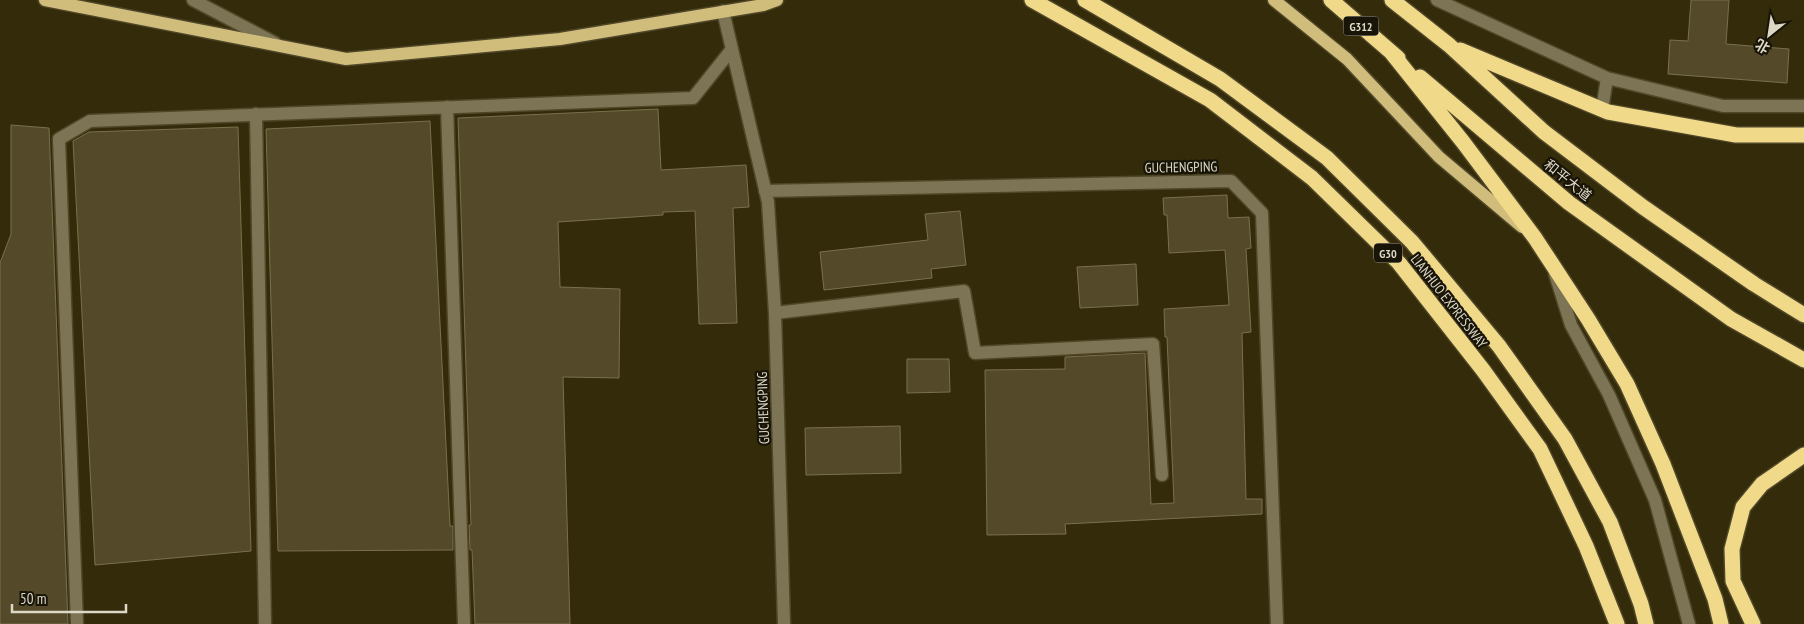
<svg xmlns="http://www.w3.org/2000/svg" width="1804" height="624" viewBox="0 0 1804 624" font-family="'PT Sans Narrow','Noto Sans SC',sans-serif">
<rect width="100%" height="100%" fill="#342b0a"/>
<path fill="#544a2a" stroke="#7a704e" d="M1691 0H1729L1726 44 1789 49 1787 83 1668 74 1670 40 1688 41Z
M658 109 661 170 746 165 749 207 733 208 737 323 699 324 695 211 663 212V215L558 222 560 287 620 289 619 378 563 377 570 624H475L472 550H470L469 525H471L458 118Z
M430 121 450 526H453V550L278 551 266 129Z
M11 125 49 128 68 624H0V263L11 234Z
M238 127 251 551 95 565 73 141 89 132Z
M1227 195 1228 218 1249 217 1251 248 1246 249 1251 332 1242 333 1246 499H1262V514L1065 524 1066 534 987 535 985 370 1065 369V357L1145 353 1151 504 1174 503 1167 337H1165L1164 309 1229 305 1225 250 1169 253 1167 215H1164L1163 198Z
M960 211 966 265 931 269 932 278 824 290 820 252 928 240 925 214Z
M1136 264 1138 305 1080 308 1077 267Z
M907 359H949L950 392 907 393Z
M900 426 901 473 806 475 805 428Z"/>
<g fill="none" stroke-linecap="round" stroke-linejoin="round">
<g stroke="#4f4728" stroke-width="15">
<path id="minor" d="M193 0 275 43
M1437 0 1607 78 1723 106H1804
M723 11 768 202 775 313 784 624
M447 107 464 624
M1602 110 1607 78
M256 114 265 624
M765 191 1231 181 1262 213 1277 624
M1555 274 1571 325 1609 395 1655 500 1689 624
M775 313 964 291 975 353 1153 344 1162 475
M77 624 59 139 90 121 693 98 732 49"/>
</g>
<g stroke="#4f4728" stroke-width="15">
<path id="major" d="M45 0 346 59 560 39 763 5 777 0
M1274 0 1347 59 1439 157 1522 227"/>
</g>
<g stroke="#4f4728" stroke-width="18">
<path id="highway" d="M1032 0 1210 100 1312 178 1399 263 1483 370 1540 449 1586 546 1617 624
M1085 0 1220 79 1327 158 1412 242 1499 346 1565 439 1610 522 1641 604 1646 624
M1331 0 1398 58
M1392 0 1449 45 1544 132 1643 207 1754 284 1804 315
M1460 50 1608 112 1736 135H1804
M1391 52 1463 142 1535 238 1588 319 1627 384 1663 464 1715 599 1721 624
M1420 77 1569 203 1731 319 1804 360
M1753 624 1733 581 1732 549 1743 507 1762 484 1804 455"/>
</g>
<use href="#minor" stroke="#7d7455" stroke-width="12"/>
<use href="#major" stroke="#d0bc7b" stroke-width="12"/>
<use href="#highway" stroke="#f0d989" stroke-width="15"/>
</g>
<g text-anchor="middle" dominant-baseline="central" stroke-width="4.5" stroke-linejoin="round" paint-order="stroke">
<g fill="#181407" stroke="#a29d8d" stroke-width="1">
<rect x="1343.5" y="16.5" width="35" height="19" rx="4"/>
<rect x="1374" y="243.5" width="28" height="19" rx="4"/>
</g>
<g font-size="12" font-weight="bold" fill="#ddd8c6">
<text x="1361" y="26">G312</text>
<text x="1388" y="253">G30</text>
</g>
<g font-size="14" fill="#ddd8c6" stroke="#181407">
<text transform="translate(1181 167) rotate(-1)">GUCHENGPING</text>
<text transform="translate(1568 180) rotate(39)">和平大道</text>
<text transform="translate(1449 301) rotate(52)">LIANHUO EXPRESSWAY</text>
<text transform="translate(763 408) rotate(-92)">GUCHENGPING</text>
</g>
</g>
<g transform="translate(1769 35) rotate(210)" stroke="#181407" stroke-width="4" paint-order="stroke">
<path d="M0-4L9 19L0 12L-9 19Z" fill="#ddd8c6"/>
<text y="-8" font-size="14" font-weight="bold" text-anchor="middle" fill="#ddd8c6">北</text>
</g>
<path d="M12 604v8h114v-8" fill="none" stroke="#ddd8c6" stroke-width="2.5"/>
<text x="20" y="604" font-size="15" fill="#ddd8c6" stroke="#181407" stroke-width="4" paint-order="stroke">50 m</text>
</svg>
